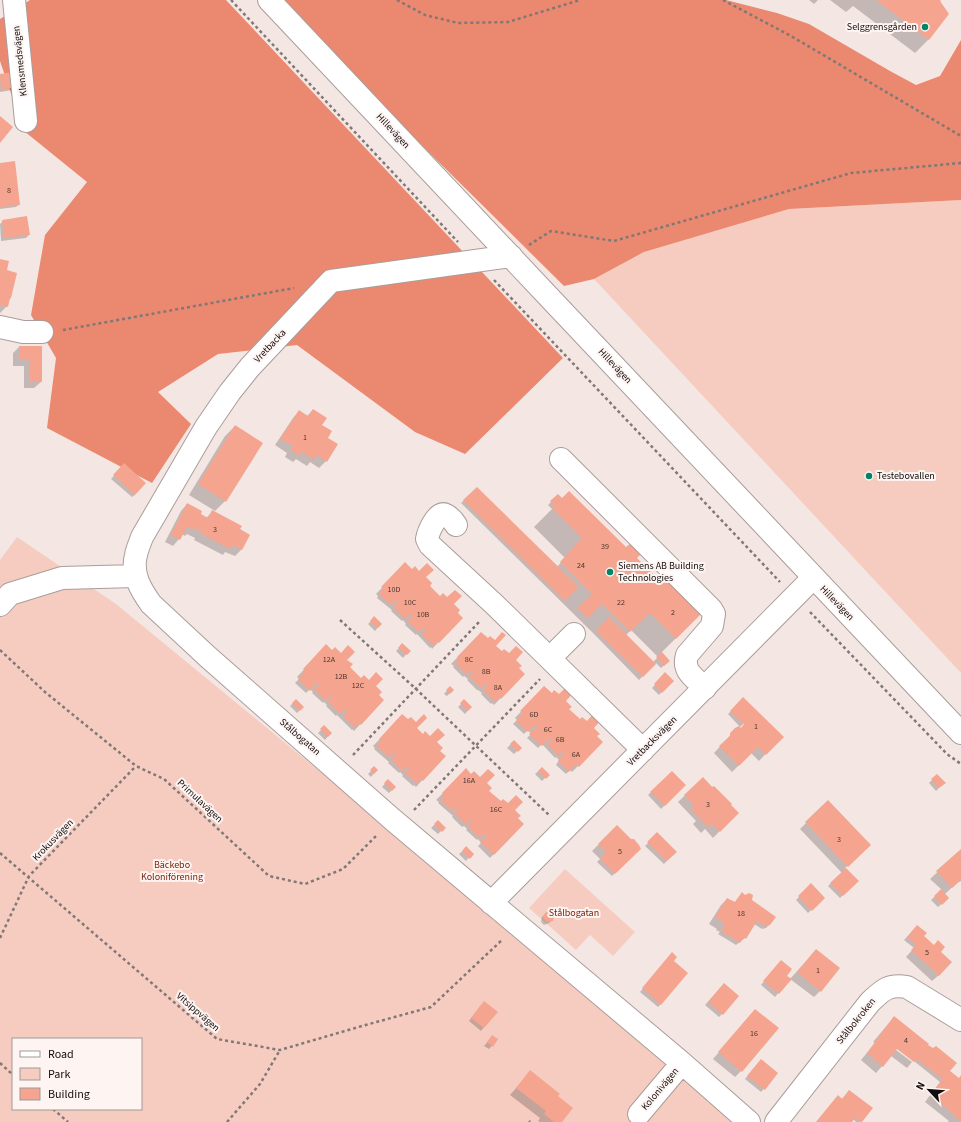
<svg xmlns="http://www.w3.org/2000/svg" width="961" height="1122" viewBox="0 0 961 1122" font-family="'Source Sans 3',sans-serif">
<rect width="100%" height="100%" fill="#f4e7e3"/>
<path fill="#f6ccc1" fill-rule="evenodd" d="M961 200V673L594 279 644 252 789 209Z
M17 537 116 604 747 1122H0V560ZM13 1039H141V1109H13Z
M565 869 635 932 613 956 590 935 576 950 529 908Z"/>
<path fill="#eb8870" d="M30 0H226L563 358 465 454 415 432 297 345 218 354 158 392 191 424 152 483 47 428 56 358 31 315 45 235 87 182 24 131 0 61V19Z
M283 0H726L777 13 809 24 890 71 916 85 940 76 961 40V200L789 209 644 252 594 279 564 286 375 99Z"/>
<path fill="#0003" fill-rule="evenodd" d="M809 0H818L814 4Z
M830 0H940L939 1 948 14 928 40 915 53 853 6 846 12Z
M12 73V90L0 92V75Z
M0 164 19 204 16 207 0 209Z
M3 221 29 235 26 238 1 241 0 224Z
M0 260 6 271 11 298 9 300 7 306 0 313Z
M19 347H41V382L34 388H24V366H13V353Z
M313 410 326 438V461L319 468 310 462 307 466 296 459 293 462 285 457 287 453 275 445 293 418 299 411 307 416Z
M235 426 225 501 215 511 189 495 225 436Z
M121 468 135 495 132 497 111 479Z
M477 489 557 567 565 558 534 527 552 509 548 505 555 498 635 558 660 582 700 614 661 653 669 661 661 668 656 663 639 680 594 634 461 503ZM631 630 658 657 653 662 626 635Z
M187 504 199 514 206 518 212 512 249 535 241 550 235 556 225 552 223 555 194 540 195 538 187 534 185 536 182 534 179 539 173 546 165 542 181 511Z
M405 564 412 570 425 577 429 586 440 597 453 604 457 613 462 618 432 649 431 647 430 648 417 634 416 635 405 625 406 624 403 620 402 621 391 611 392 610 377 598 378 596 376 594Z
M374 618 381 624 375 631 368 624Z
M481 633 494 646 514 660 518 668 524 674 494 705 492 703 491 704 481 694 482 693 478 690H477L467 680 468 679 464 676 463 677 453 667 454 666 451 664Z
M402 645 409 651 403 658 396 651Z
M332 651 346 660 349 667 361 679 374 686 378 695 383 700 354 731 352 729V730L337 715 336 716 326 706 327 705 324 702 323 703 312 693 313 692 310 689 306 693 295 683 299 679 297 677 320 652Z
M665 674 672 681 659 695 652 688Z
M450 687 453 690 447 696 444 694Z
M544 687 552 694 564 701 568 709 580 721 592 728 578 766 572 772 570 770 566 774 556 765 559 760 556 757 555 758 542 744 538 748 527 738 531 734 528 730 524 734 513 724 517 720 515 718Z
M743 699 782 737 759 761 751 753 732 772 714 753 736 729H741L749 718 740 727 728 714Z
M296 700 303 707 297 713 290 706Z
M464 701 471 707 465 714 458 707Z
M402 716 423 735 436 743 439 751 445 756 416 787 414 785 413 786 402 776 403 775 400 772 399 773 388 763 389 762 374 749 375 748 373 746Z
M324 727 331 733 325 740 318 733Z
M514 741 520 748 514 754 507 748Z
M374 768 377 770 371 777 368 774Z
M542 768 548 775 542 781 535 774Z
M466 770 471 775 486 783 488 791 501 803 513 810 517 819 523 824 490 858 478 846 481 843 478 839 477 840 466 830 467 829 464 826 462 827 452 817 453 816 438 803 439 802 436 800Z
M672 772 685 785 661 809 648 795Z
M937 775 944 783 936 791 929 783Z
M703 778 737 813 713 838 705 829 701 833 693 824 696 821 678 802Z
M388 780 395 787 389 793 382 787Z
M438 821 444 828 438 834 431 828Z
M806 823 863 851 845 868 858 881 840 898 828 886 842 873 800 829Z
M617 826 640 849 612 876 597 862 600 859 592 851Z
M657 834 675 852 664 864 645 846Z
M466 848 472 854 466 861 459 854Z
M961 850V881L959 882V881L945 894 948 898 938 907 931 900 942 890 930 879Z
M811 885 824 898 808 913 796 900Z
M742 894 751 900 769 925 766 928 762 929 754 924 745 938 736 945 718 934 720 932 716 930 717 929 709 924 721 905 727 899 734 903Z
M545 914 552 920 549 923 544 925 541 922 542 917Z
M917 926 923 936 940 952 939 975 932 981 906 957 914 948 904 940Z
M816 950 820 991 814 997 790 979Z
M669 957 672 961 661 1004 658 1007 640 992Z
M778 964 786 976 790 979 775 997 761 985Z
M721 987 722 1014 719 1017 705 1005Z
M481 1005 496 1012 481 1031 469 1021Z
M749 1017 741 1071 735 1077 713 1059Z
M894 1017 923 1050 961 1081V1122H947L949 1121 925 1102 940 1082 894 1045 892 1047 912 1062 907 1068 891 1056 876 1073 861 1060 875 1043 873 1042Z
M490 1039 497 1040 489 1049 484 1046Z
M758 1063 777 1074 761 1092 745 1079Z
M530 1072 557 1097 561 1122H540L538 1121 540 1118 510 1095Z
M850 1091 872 1108 861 1122H856L853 1119 851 1122H816L838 1096 842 1099Z"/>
<path fill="#f5a48f" d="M876 0H941L940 1 949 14 929 40Z
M13 72 16 87 1 90 0 74Z
M0 116 13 127 0 143Z
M15 161 20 205 0 207V163Z
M27 216 30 235 4 238 2 220Z
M0 259 9 261 7 270 17 273 11 298H10L8 307 0 305Z
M19 346H42V382H30V360H19Z
M313 409 327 418 322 425 332 431 328 438 338 444 327 462 317 455 314 460 302 452 300 456 291 450 293 446 280 439 299 410 308 416Z
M235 425 263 443 226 502 198 484Z
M124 463 146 483 135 495 113 475Z
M477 487 579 587 565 601 463 500Z
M569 491 626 547 631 543 641 554 637 558 660 581 664 577 701 614 676 639 650 613 630 632 602 604 588 618 577 608 592 594 560 562 582 538 552 508 554 506 550 501 558 494 562 498Z
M187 503 202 511 201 514 208 518 212 510 242 526 240 529 250 535 242 550 232 545 230 549 200 533 201 531 194 528 193 530 187 527 180 540 171 535Z
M405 562 412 569 415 566 419 571 427 563 434 570 426 577 432 583 430 586 440 596 443 593 447 597 455 590 462 596 454 604 460 610 458 613 463 618 439 643 438 641 434 646 421 634 426 630 424 628 419 632 407 621 412 616 410 614 405 619 393 607 398 603 396 601 391 605 379 594 383 589 381 587Z
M374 616 382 624 378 628 370 621Z
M609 617 656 664 643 677 596 631Z
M481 632 488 638 490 636 495 640 502 632 506 635 496 646 502 651 504 649 509 653 516 646 523 652 516 660 522 666 519 668 525 674 501 699 500 697 495 702 483 690 487 686 485 684 481 688 469 677 473 672 471 670 467 675 455 663 459 659 457 657Z
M402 643 411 651 407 655 398 648Z
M326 644 332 650 335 647 341 653 348 645 355 652 347 660 353 664 350 667 361 678 364 675 369 680 376 672 383 679 376 686 382 692 379 695 384 700 361 725 359 723 355 728 343 716 347 712 344 709 340 714 328 702 332 698 331 696 326 701 314 690 319 685 317 683 310 691 298 679 305 671 303 669Z
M662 652 670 661 664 666 656 657Z
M665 672 674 681 662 693 654 684Z
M450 686 454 690 450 694 446 690Z
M544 686 552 693 554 690 559 694 566 687 573 693 566 701 572 707 569 709 580 719 582 717 587 721 594 713 601 720 594 728 600 734 597 736 603 742 579 767 576 764 569 772 558 761 565 753 563 752 559 756 547 744 551 740 549 738 542 746 529 734 537 727 535 725 528 732 516 721 523 713 520 711Z
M743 697 784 737 766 755 758 747 739 766 719 746 730 736V733L735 728 739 726 741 728 744 724 730 711Z
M296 699 304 707 300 711 292 703Z
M464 699 472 707 468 711 460 703Z
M402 714 408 719 411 717 416 722 424 714 427 718 417 728 423 734 425 731 430 736 438 728 445 735 437 742 443 748 440 751 446 756 423 781 421 779 417 784 405 773 409 768 408 767 402 771 391 759 395 754 393 752 389 757 376 746 381 741 379 739Z
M324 725 332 733 328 737 320 729Z
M514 740 522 748 518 752 510 744Z
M374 766 378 770 374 774 370 770Z
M542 767 550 775 546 779 538 771Z
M466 768 471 774 474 771 480 777 488 769 495 775 487 783 492 788 489 791 501 801 503 799 508 803 516 795 523 802 515 810 521 816 518 818 524 824 494 855 480 842 487 836 485 834 480 838 468 827 472 822 471 820 466 825 454 813 458 808 456 807 452 811 440 800 444 795 442 793Z
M672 771 686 785 665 806 650 792Z
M937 774 946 783 939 788 931 779Z
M703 777 712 787 714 786 732 804 731 805 739 813 720 832 712 824 708 827 691 809 694 806 684 795Z
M388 779 396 787 392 791 384 783Z
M828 800 871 845 848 867 805 822Z
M438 820 446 828 442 832 434 824Z
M617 825 631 839H634L639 845 641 849 615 874 600 859 606 852 598 844Z
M657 832 677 852 667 861 647 842Z
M466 846 474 854 470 859 462 851Z
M961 849V880L952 888 936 871Z
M846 868 859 881 843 896 830 883Z
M811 883 825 898 812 911 798 896Z
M941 889 949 898 942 905 934 896Z
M742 892 745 895 749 893 753 895 752 900 776 917 770 925 765 926 757 921 746 939 744 937 740 943 721 931 725 925 722 923 723 922 715 917 727 898 735 902Z
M550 911 554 915 553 921 547 922 543 918 545 913Z
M917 925 927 933 924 936 934 945 938 940 945 947 941 952 952 962 939 976 911 950 916 945 907 937Z
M816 949 840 968 821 992 797 972Z
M672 952 677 957 674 961 688 973 661 1005 642 988Z
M781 960 792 969 787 976 792 979 779 994 763 981Z
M724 983 739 996 723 1015 708 1002Z
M484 1001 498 1012 484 1028 471 1018Z
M755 1009 779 1028 742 1072 718 1052Z
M894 1016 929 1044 928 1045 933 1048 936 1046 957 1063 950 1071 959 1078 961 1075V1122L953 1115 954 1114 930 1095 943 1079 916 1059 914 1062 897 1049 883 1067 867 1053Z
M492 1035 498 1039 493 1047 487 1042Z
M761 1059 778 1073 765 1090 747 1076Z
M530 1070 560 1094 558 1096 573 1108 562 1122H554L544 1114 546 1111 516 1088Z
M849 1090 873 1108 862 1122 856 1117 852 1122H816L838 1095 842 1099Z"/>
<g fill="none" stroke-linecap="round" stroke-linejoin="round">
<g stroke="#aa9d9a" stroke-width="24">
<path id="minor" d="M14 0 26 121
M269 0C500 244 729 490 961 733
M511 256 331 281 250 367 230 392 206 427 142 537C140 543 137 549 136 555 131 574 141 590 151 604L208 657 392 819 682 1063 749 1122
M0 327 23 332H42
M561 459 711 609 714 614 712 626 687 655C682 671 694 677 705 688
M456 525C454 522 450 517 446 515 437 510 428 533 427 539L430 545 495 605 643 750
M0 605 10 594 62 578 136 576
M550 658 574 634
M491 903 813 578
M639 1114 682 1063
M776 1122 870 1002C883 990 888 984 907 987L961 1020"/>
</g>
<path stroke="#817876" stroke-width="2.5" stroke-dasharray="3 3" stroke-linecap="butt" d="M231 0 458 242
M397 0 425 15 458 23 508 22 580 0
M723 0 791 36 961 136
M529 245 551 231 614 241 851 173 961 163
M494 280 780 582
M63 330 294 288
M810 612 947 754 961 764
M340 620 416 689 549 815
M0 650 45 692 136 766 164 779 269 876 305 884 343 869 377 835
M353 755 480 621
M414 810 540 679
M0 853 217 1039 280 1050 362 1026 431 1007 503 939
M0 938 29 876 136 766
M0 1063 13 1075
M53 1109 68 1122
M529 1121 530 1122
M227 1122 260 1084 280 1050"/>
<use href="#minor" stroke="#fff" stroke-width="22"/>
</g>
<g fill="#008467" stroke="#fef5f3" stroke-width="1.5">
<circle cx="925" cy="27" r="4"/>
<circle cx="869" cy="476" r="4"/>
<circle cx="610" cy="572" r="4"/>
</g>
<g text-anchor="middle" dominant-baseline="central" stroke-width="4" stroke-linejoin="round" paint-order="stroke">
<g font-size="8" fill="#4b342e">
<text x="9" y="190">8</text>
<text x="305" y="437">1</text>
<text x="215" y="529">3</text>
<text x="605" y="546">39</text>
<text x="581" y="565">24</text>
<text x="394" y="589">10D</text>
<text x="410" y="602">10C</text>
<text x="621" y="602">22</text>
<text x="673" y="612">2</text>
<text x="423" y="614">10B</text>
<text x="329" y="659">12A</text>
<text x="469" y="659">8C</text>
<text x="486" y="671">8B</text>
<text x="341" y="676">12B</text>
<text x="358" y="685">12C</text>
<text x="498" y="687">8A</text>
<text x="534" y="714">6D</text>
<text x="756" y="726">1</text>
<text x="548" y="729">6C</text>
<text x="560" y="739">6B</text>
<text x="576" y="754">6A</text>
<text x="469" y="780">16A</text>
<text x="708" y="804">3</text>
<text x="496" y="809">16C</text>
<text x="839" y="839">3</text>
<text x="620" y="851">5</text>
<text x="741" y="913">18</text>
<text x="927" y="952">5</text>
<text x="818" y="970">1</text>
<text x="754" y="1033">16</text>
<text x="906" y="1040">4</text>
</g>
<g font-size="10" fill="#120e0d" stroke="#fef5f3" text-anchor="start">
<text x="917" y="27" text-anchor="end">Selggrensgården</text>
<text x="877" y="476">Testebovallen</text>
<text x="618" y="566">Siemens AB Building<tspan x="618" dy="12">Technologies</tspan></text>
</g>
<g font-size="10" fill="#120e0d" stroke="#fef5f3">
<text transform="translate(20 61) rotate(-96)">Klensmedsvägen</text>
<text transform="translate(393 131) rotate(47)">Hillevägen</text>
<text transform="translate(270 346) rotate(-47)">Vretbacka</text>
<text transform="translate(615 366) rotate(47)">Hillevägen</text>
<text transform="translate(837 603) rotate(46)">Hillevägen</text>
<text transform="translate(300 737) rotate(41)">Stålbogatan</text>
<text transform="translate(652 741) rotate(-45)">Vretbacksvägen</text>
<text transform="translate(200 801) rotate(43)">Primulavägen</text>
<text transform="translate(53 840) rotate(-46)">Krokusvägen</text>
<text transform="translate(198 1012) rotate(41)">Vitsippvägen</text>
<text transform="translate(856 1021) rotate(-51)">Stålbokroken</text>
<text transform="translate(660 1089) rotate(-50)">Kolonivägen</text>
</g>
<g font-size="10" fill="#7a220c" stroke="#fef5f3">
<text x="172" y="865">Bäckebo<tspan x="172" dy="12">Koloniförening</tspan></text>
<text x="574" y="913">Stålbogatan</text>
</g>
</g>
<rect x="12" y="1038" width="130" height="72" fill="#fef5f3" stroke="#a09997"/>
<rect x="20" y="1051" width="20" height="6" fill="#ffffff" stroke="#a09997"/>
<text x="48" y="1058" font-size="12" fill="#120e0d">Road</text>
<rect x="20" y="1068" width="20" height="12" fill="#f6ccc1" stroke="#a09997"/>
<text x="48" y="1078" font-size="12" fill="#120e0d">Park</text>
<rect x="20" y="1088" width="20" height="12" fill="#f5a48f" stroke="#a09997"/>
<text x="48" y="1098" font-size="12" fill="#120e0d">Building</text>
<g transform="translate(929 1090) rotate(296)" stroke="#fef5f3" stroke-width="3" paint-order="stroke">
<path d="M0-3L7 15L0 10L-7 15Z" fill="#120e0d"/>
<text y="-6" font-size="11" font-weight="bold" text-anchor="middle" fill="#120e0d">N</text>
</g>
</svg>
